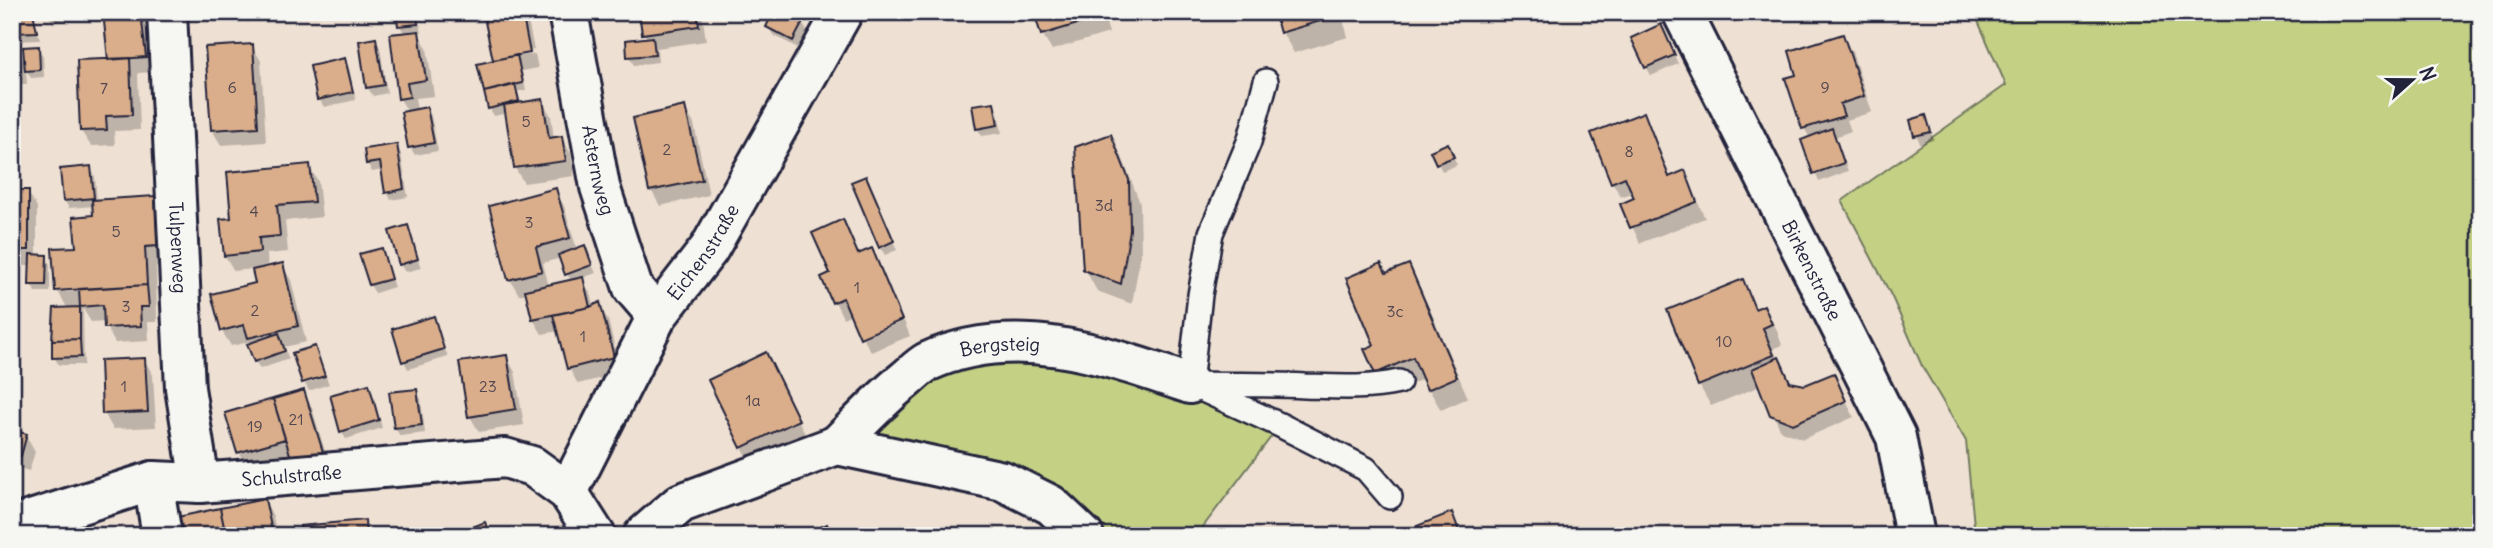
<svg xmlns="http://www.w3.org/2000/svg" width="2493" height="548" viewBox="0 0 2493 548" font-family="Delius,sans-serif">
<rect width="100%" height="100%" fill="#eee0d3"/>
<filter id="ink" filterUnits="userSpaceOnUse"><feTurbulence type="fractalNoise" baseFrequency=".0143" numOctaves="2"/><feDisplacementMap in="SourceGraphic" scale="14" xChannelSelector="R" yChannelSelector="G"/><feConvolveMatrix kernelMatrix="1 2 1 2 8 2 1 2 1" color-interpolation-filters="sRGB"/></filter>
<g filter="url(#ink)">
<path fill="#c4d185" stroke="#737a60" stroke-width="2" d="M1974 12H2481V519L2476 536H1975L1966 441 1922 366 1892 297 1842 201 2006 85Z
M1041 345 1280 425 1196 536H1084L1051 505 837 445 926 363Z"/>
<path fill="#0003" fill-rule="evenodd" d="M32 12 40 40 12 41V13Z
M47 12H96L53 23Z
M141 12 149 26 154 72 138 73 140 130 114 131 115 145 91 146 81 131 110 62Z
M417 12 422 32H418L427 48 434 96 415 98 417 110 426 108 431 116 438 151 415 155 410 147 408 112 400 99 405 34 400 26Z
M485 12H526L527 16 534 50 515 54V57L535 54 538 68 522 71 526 91H518L521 104 542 101 551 116 554 139 562 138 571 154 574 176 524 183 515 168 507 113 494 116 490 109 479 65 495 61Z
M641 12H702L706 41 657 48 658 62 634 65 629 57 628 42 648 40 644 33Z
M1036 12H1103L1109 33 1052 50 1043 35Z
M1276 12H1354V13L1342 16 1348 37 1294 53 1282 32Z
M1915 12H1928L1918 18Z
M802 23 807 31 798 48 773 35 768 26Z
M1665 34 1678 64 1651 76 1633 39Z
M1843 36 1852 52 1872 112 1847 120 1851 131 1835 137 1848 171 1819 182 1803 141 1810 138 1804 128 1799 76Z
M375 40 380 48 387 93 373 96 368 88 361 42Z
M252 46 261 61 266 142 221 145 212 130Z
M38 48 43 56 44 77 31 78 26 70 27 84 12 86V50H17L26 66Z
M345 60 349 68 356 100 324 107 319 99Z
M993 104 998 112 1002 133 982 136 977 128Z
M685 108 694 124 709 195 660 206 651 190Z
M1643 114 1652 130 1671 178 1684 172 1705 218 1640 243 1622 205 1637 199 1634 192 1621 197 1612 182Z
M1926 117 1934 140 1920 144 1912 121Z
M1110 136 1122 157 1140 203 1141 252 1132 304 1097 291 1085 269Z
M397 146 401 154 408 197 391 200 387 192 383 170 372 172 368 164Z
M1452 153 1457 165 1442 171 1438 163Z
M309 166 318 181 322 217 285 221 288 252 267 254 268 268 282 265 291 280 306 342 284 347 289 359 260 369 255 361 258 340 231 346 222 331 214 295 257 284 253 269 234 271 225 256 233 219Z
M90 168 95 176 97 201 154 198 166 219 169 266 156 267 157 322H148L149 341 115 343 106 327 105 321 91 322 83 309 84 365H59L54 357 68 309 57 290 95 217 94 206 69 208 64 200ZM88 287V290L65 292V288Z
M870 186 897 250 885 255 880 247Z
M555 190 564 206 577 250 584 248 596 273 582 278 591 295 594 307 599 305 608 320 621 373 578 384 569 368 559 331 542 334 533 319 527 293 519 295 510 279ZM561 258 571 282 549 287 543 263Z
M12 192H28L37 207V256H46L50 264V292H35L31 284V266H12Z
M843 222 859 255 871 250 902 318 861 335 852 314 843 318 823 277 832 274Z
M407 227 421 268 405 272 400 264Z
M381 250 394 287 375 293 370 285Z
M1408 266 1420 287 1468 398 1441 410 1423 379 1388 394 1376 373 1386 275Z
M1742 282 1757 310 1764 307 1776 328 1782 345 1773 349 1791 382 1805 387 1834 375 1854 417 1803 439 1781 431 1760 386 1711 406 1699 385Z
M433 318 448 357 408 369 404 361Z
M904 321 910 336 871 352 863 338Z
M506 356 515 372 524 425 479 432 470 416Z
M144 359 153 375 156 427 113 429 104 413Z
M774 370 806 436 751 463 742 447Z
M326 377 329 384 309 391 305 384Z
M368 386 373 394 382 428 346 439 341 431Z
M416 391 421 399 425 433 400 436 395 428Z
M303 392 312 408 330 468 292 455 248 468 239 452 228 415Z
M12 432 26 436 35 452 29 471 12 466Z
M264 501 273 516 277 536H178Z
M364 522 372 536H302Z"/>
<path fill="#daae8b" stroke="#22223b" stroke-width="2" d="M12 12H33L37 32 12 33Z
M103 12H141L146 57 108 60Z
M396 12H417L418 24 398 26Z
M483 12H522L530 53 493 60Z
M639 12H697L699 26 642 34Z
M773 12H785L803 22 793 41 766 27Z
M1034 12H1100L1101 17 1041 35Z
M1274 12H1336L1337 16 1280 33Z
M1661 24 1675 55 1645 68 1631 38Z
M419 31 426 80 407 83 410 97 398 99 390 34Z
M1843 34 1864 96 1840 104 1844 116 1802 129 1785 78 1796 75 1789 51Z
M653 37 655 55 627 57 626 40Z
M376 38 384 85 366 88 359 41Z
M253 44 258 127 211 130 205 47Z
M39 46 40 70 25 71 23 47Z
M18 48 19 69 12 70V49Z
M517 55 523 83 484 92 477 64Z
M130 58 132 115 106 116 107 130 80 131 77 60Z
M345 58 353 92 317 100 310 66Z
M515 84 519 101 488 109 484 92Z
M543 99 549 138 562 136 566 161 514 168 504 105Z
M994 102 998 125 976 129 972 105Z
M685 106 702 180 649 191 633 118Z
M427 107 434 143 408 148 401 112Z
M1644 112 1669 177 1685 170 1697 202 1630 228 1620 204 1634 198 1625 177 1611 183 1591 133Z
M1926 115 1931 132 1914 136 1910 120Z
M1832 128 1844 163 1813 174 1801 140Z
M1111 134 1129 180 1130 230 1121 284 1083 270 1075 147Z
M1448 143 1454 157 1436 164 1430 151Z
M397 144 404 189 385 193 380 162 366 164 364 149Z
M310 164 314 202 277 205 280 236 259 238 260 252 224 256 220 219 231 218 227 172Z
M91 166 94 198 63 201 60 169Z
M866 176 894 241 879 248 851 182Z
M556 188 570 238 536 247 542 271 508 280 489 206Z
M12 190H29V250H12Z
M155 196 158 246 145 247 147 285 55 291 52 248 76 247 73 217 93 215 92 200Z
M843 219 858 254 872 248 902 320 860 338 843 298 832 303 821 277 830 273 812 233Z
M408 225 418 259 399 265 389 231Z
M585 245 592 265 565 275 558 255Z
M382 248 391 279 369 285 359 254Z
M30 254 47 255 46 285H29Z
M283 263 298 326 248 338 244 325 221 331 211 294 255 283 252 270Z
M1381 263 1386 273 1409 264 1457 377 1427 390 1413 357 1375 374 1364 349 1374 345 1346 278Z
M583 277 590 307 532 319 525 290Z
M1743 279 1755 309 1764 305 1772 324 1763 328 1774 355 1698 386 1667 310Z
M147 285 149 307H140L141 326 104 328 103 305 80 307 79 289Z
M600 302 614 357 567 369 553 315 590 307Z
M80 307V339L52 340 54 308Z
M434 316 444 349 402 362 392 329Z
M279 333 285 351 254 362 247 344Z
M80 339 81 357 52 358V340Z
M315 346 325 376 302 383 292 353Z
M766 352 799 420 741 448 708 380Z
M507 355 516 409 468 417 459 362Z
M1779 357 1790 382 1805 385 1834 373 1846 401 1793 424 1770 415 1752 369Z
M145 358 148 412 102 414 100 360Z
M369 384 379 420 340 432 330 395Z
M417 389 422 425 394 428 389 392Z
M304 390 323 452 292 461 273 399Z
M273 399 285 439 237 453 225 413Z
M12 430 27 434 21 456 12 454Z
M265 499 273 536H226L220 508Z
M220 508 226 536H177L173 518Z
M1452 512 1461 536H1421L1417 526Z
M365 520 366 536H301L300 526Z
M485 522 490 536H450Z
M827 524 832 536H801Z"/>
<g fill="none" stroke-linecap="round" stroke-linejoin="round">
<g stroke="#22223b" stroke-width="28">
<path id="lane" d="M1190 384 1200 295 1211 233 1249 142 1266 81
M1190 384 1280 425 1366 469 1390 497
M1200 384C1235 385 1271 384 1305 386 1338 387 1367 389 1399 382"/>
</g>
<g stroke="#22223b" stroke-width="44">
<g id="street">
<path id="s1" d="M167 12 185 388 200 483"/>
<path id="s2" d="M568 12 600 187 633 288 657 316"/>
<path id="s3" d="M1682 12 1896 437 1915 536"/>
<path id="s4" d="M837 445C860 422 881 399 906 379 913 373 920 366 927 362 1015 322 1105 355 1190 384"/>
<path d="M153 481 162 536"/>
<path id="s5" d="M568 492 657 316 709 249 843 12"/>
<path id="s6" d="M12 526 153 481 200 483 505 458 532 466 568 492 596 536"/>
<path d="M643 536 681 503 837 445 1003 481 1051 505 1084 536"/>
</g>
</g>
<use href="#lane" stroke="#f6f6f2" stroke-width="23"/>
<use href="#street" stroke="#f6f6f2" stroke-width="38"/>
</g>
</g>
<g text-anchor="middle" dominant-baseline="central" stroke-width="5" stroke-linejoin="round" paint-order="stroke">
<g font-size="16" fill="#50454f">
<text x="232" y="87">6</text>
<text x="1825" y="87">9</text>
<text x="104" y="88">7</text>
<text x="526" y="121">5</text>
<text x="667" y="149">2</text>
<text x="1629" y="151">8</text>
<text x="1104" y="205">3d</text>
<text x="254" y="211">4</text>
<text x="529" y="222">3</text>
<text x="116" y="231">5</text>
<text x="857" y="287">1</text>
<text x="126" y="306">3</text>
<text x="255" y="310">2</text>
<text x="1395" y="311">3c</text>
<text x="583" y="336">1</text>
<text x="1724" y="341">10</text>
<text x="124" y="386">1</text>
<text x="488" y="386">23</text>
<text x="753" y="400">1a</text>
<text x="296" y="419">21</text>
<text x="255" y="426">19</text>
</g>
<g font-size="19" fill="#22223b" stroke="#f6f6f2">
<text stroke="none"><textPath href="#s2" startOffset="161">Asternweg</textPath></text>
<text stroke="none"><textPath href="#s1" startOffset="236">Tulpenweg</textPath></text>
<text stroke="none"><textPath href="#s5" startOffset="276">Eichenstraße</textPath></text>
<text stroke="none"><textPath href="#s3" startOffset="289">Birkenstraße</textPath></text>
<text stroke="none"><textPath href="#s4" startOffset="198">Bergsteig</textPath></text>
<text stroke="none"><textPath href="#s6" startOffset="287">Schulstraße</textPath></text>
</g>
</g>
<rect width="2493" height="548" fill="none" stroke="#f6f6f2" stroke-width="42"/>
<rect x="21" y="21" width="2451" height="506" fill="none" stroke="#22223b" stroke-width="2.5" filter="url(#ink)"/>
<g transform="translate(2412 80) rotate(69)" stroke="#f6f6f2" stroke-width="5" paint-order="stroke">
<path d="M0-5L12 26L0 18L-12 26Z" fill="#22223b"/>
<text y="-10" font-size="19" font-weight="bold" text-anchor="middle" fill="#22223b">N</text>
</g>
</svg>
